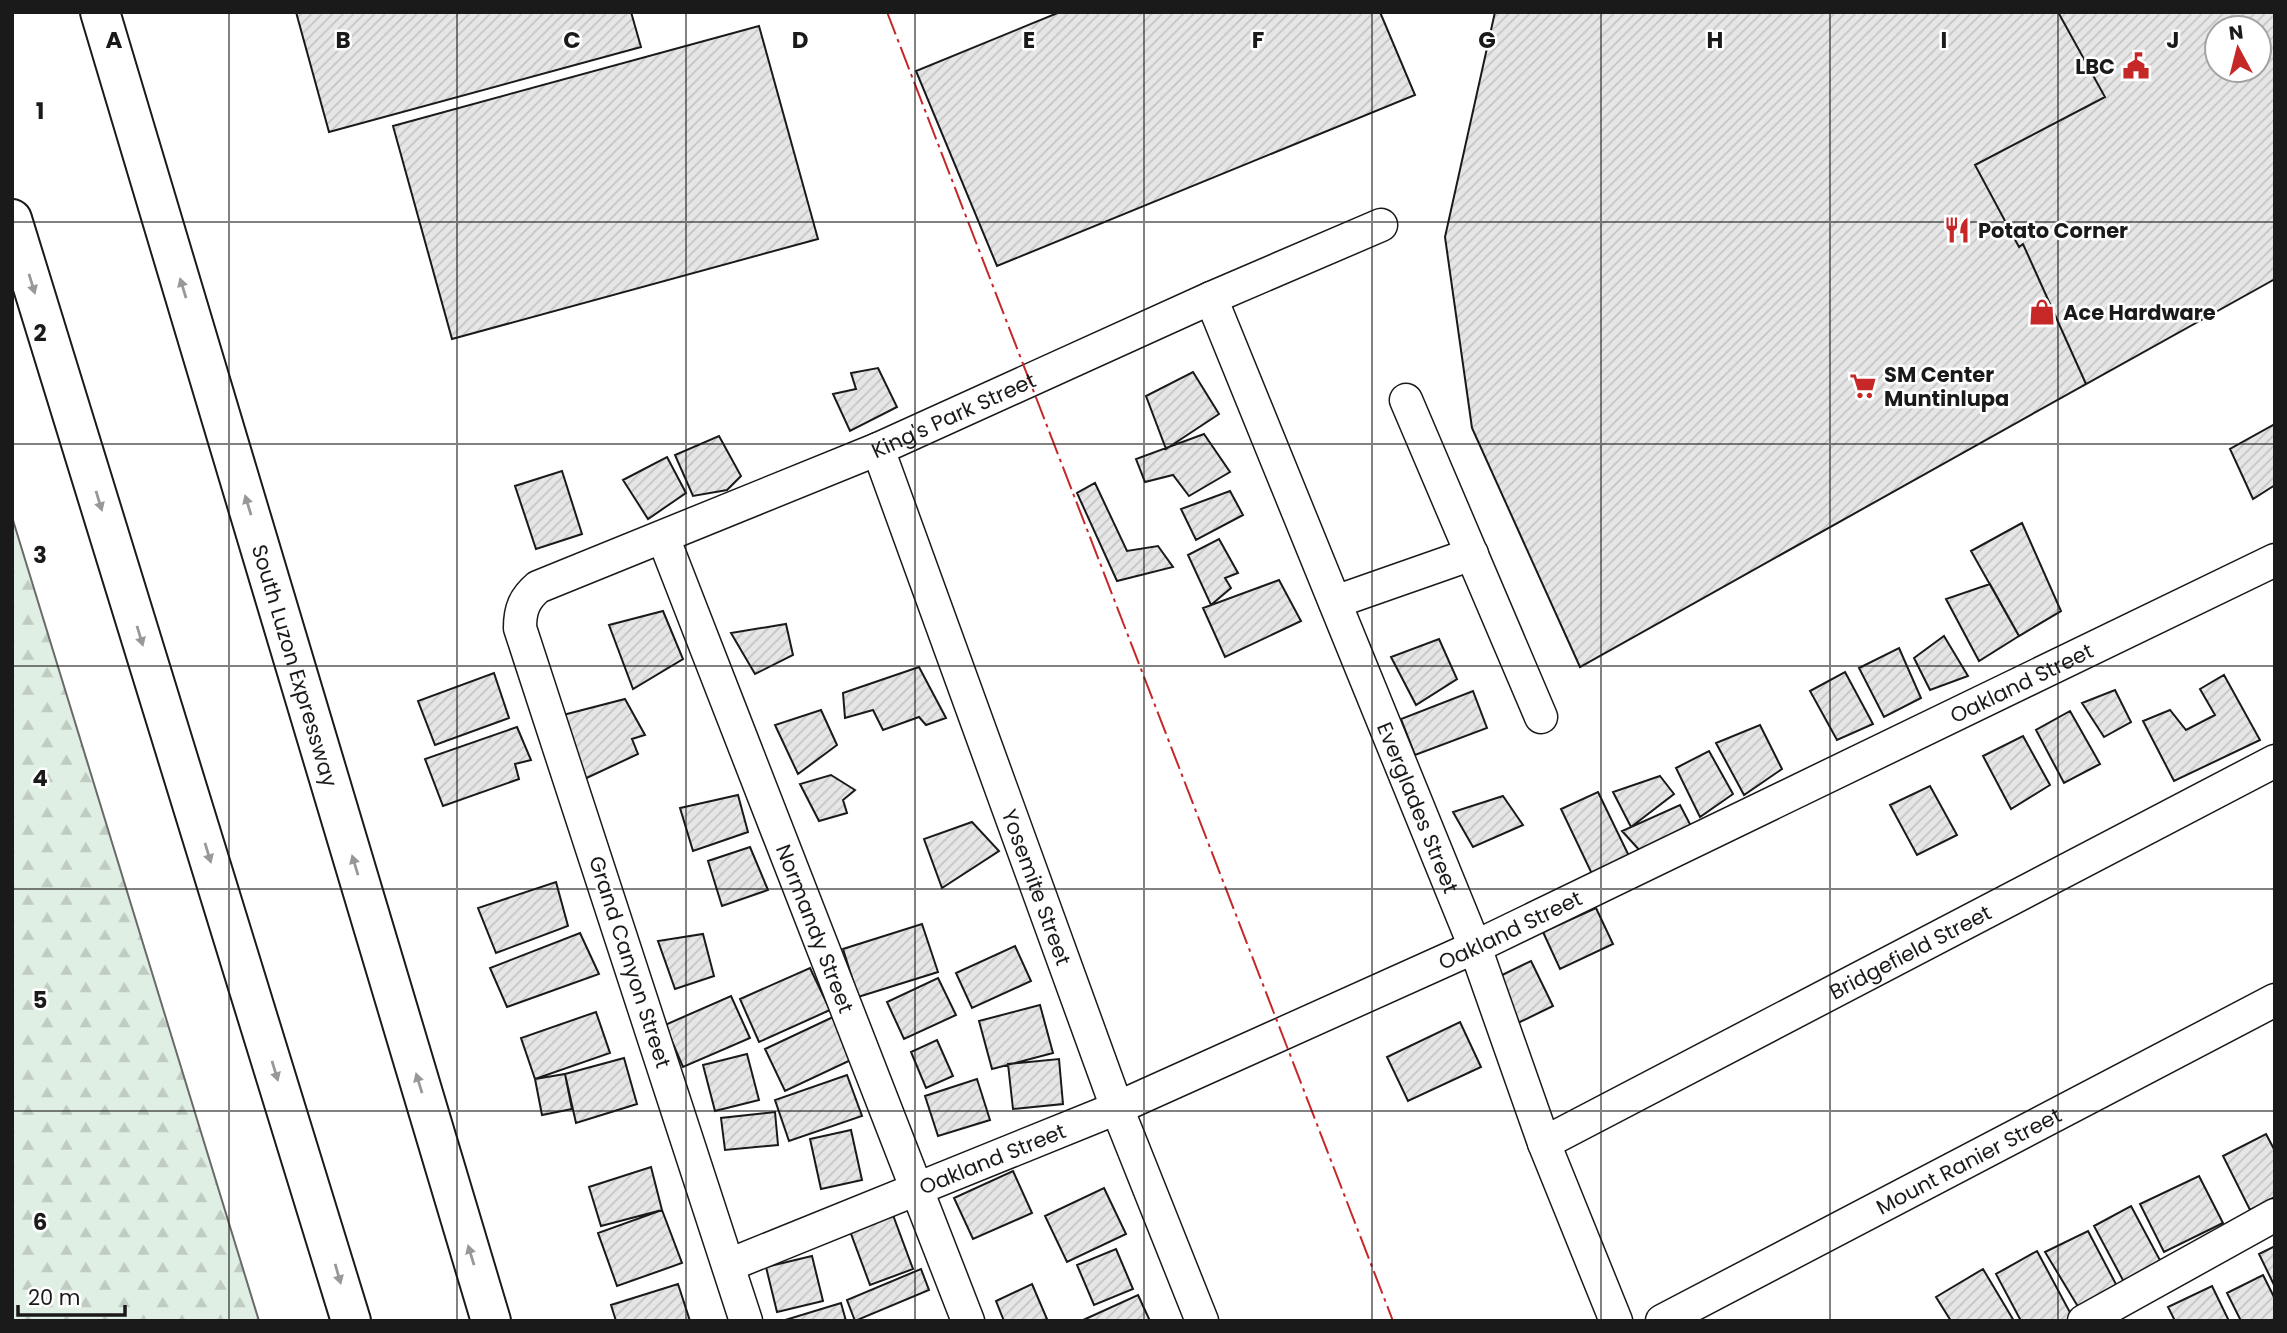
<svg xmlns="http://www.w3.org/2000/svg" width="2287" height="1333" viewBox="0 0 2287 1333" font-family="Poppins,sans-serif">
<defs>
<pattern id="forest-firs" width="22" height="20" patternUnits="userSpaceOnUse" patternTransform="scale(1.75)"><rect width="22" height="20" fill="#e0efe3"/><path d="M5 1l3.5 6h-7zM16 11l3.5 6h-7z" fill="#c0ccc2"/></pattern>
<pattern id="building-hatch" width="6" height="6" patternUnits="userSpaceOnUse" patternTransform="scale(1.75)"><rect width="6" height="6" fill="#e6e6e6"/><path d="M-1 1l2-2M0 6l6-6M5 7l2-2" fill="none" stroke="#c5c5c5"/></pattern>
</defs>
<rect width="100%" height="100%" fill="#fff"/>
<path fill="url(#forest-firs)" stroke="#6a6a6a" stroke-width="2" d="M12 517 259 1321H12Z"/>
<path fill="url(#building-hatch)" stroke="#1a1a1a" stroke-width="2" fill-rule="evenodd" d="M296 12H631L641 47 329 132Z
M1060 12H1380L1415 95 997 266 916 71Z
M1495 12H2058L2105 97 1975 165 2019 247 2023 244 2086 384 1580 667 1472 428 1445 237Z
M2058 12H2275V279L2086 384 2023 244 2019 247 1975 165 2105 97ZM2217 28H2259V70H2217Z
M759 26 818 239 452 339 393 126Z
M878 368 897 407 850 431 833 394 856 389 851 373Z
M1193 372 1219 414 1166 449 1146 396Z
M2275 424V485L2253 499 2230 449Z
M1204 434 1230 472 1189 496 1173 475 1145 482 1136 459Z
M719 436 741 476 727 490 693 496 675 455Z
M667 457 686 493 648 519 623 480Z
M562 471 582 534 536 549 515 486Z
M1095 483 1127 551 1158 546 1173 567 1117 581 1077 493Z
M1230 491 1243 515 1196 540 1181 509Z
M2022 523 2061 611 2019 636 1971 551Z
M1219 539 1238 573 1225 578 1231 588 1211 605 1188 555Z
M1279 580 1301 621 1225 657 1203 608Z
M1990 584 2019 636 1979 661 1946 599Z
M663 611 683 659 633 689 609 625Z
M786 624 793 655 755 674 731 633Z
M1944 636 1968 676 1930 690 1914 658Z
M1439 639 1457 679 1416 705 1391 657Z
M1899 648 1921 698 1884 717 1859 668Z
M919 667 946 718 926 725 919 717 883 730 873 710 845 718 843 693Z
M1845 672 1873 724 1837 740 1810 691Z
M494 673 509 718 435 745 418 701Z
M2224 675 2260 740 2174 781 2143 721 2170 710 2186 730 2215 715 2200 689Z
M2115 690 2131 722 2104 737 2082 703Z
M1473 691 1487 728 1415 755 1401 719Z
M625 699 645 735 632 739 638 754 580 781 563 715Z
M821 710 837 745 798 774 775 725Z
M2070 711 2100 764 2064 783 2036 730Z
M1760 725 1782 769 1744 795 1716 743Z
M517 727 531 760 515 764 519 779 443 806 425 759Z
M2023 736 2050 785 2011 809 1983 756Z
M1709 751 1733 794 1700 817 1676 768Z
M831 775 855 790 843 800 847 813 819 821 800 784Z
M1660 776 1674 794 1631 827 1613 792Z
M1930 786 1957 835 1917 855 1890 805Z
M1598 792 1629 856 1592 874 1561 809Z
M738 795 748 832 693 851 680 808Z
M1503 796 1523 825 1473 847 1453 812Z
M1680 805 1692 828 1642 853 1622 831Z
M972 822 999 851 942 888 924 839Z
M750 847 768 890 722 906 708 861Z
M556 882 568 926 496 953 478 908Z
M1596 908 1613 944 1560 969 1543 932Z
M922 924 938 972 858 997 843 949Z
M580 933 599 974 507 1007 490 968Z
M703 934 714 976 675 989 658 941Z
M1015 946 1031 981 972 1008 956 973Z
M1531 961 1553 1006 1518 1023 1496 978Z
M810 968 830 1010 759 1042 740 999Z
M938 978 956 1015 904 1039 887 1002Z
M731 996 750 1038 683 1067 665 1025Z
M1040 1005 1053 1053 992 1069 979 1021Z
M596 1012 610 1053 535 1079 521 1038Z
M833 1017 853 1059 785 1091 765 1049Z
M1460 1022 1481 1067 1408 1101 1387 1057Z
M937 1040 953 1076 926 1088 911 1052Z
M747 1054 759 1100 715 1111 703 1065Z
M624 1058 637 1104 576 1123 565 1074Z
M1059 1059 1063 1104 1013 1109 1008 1064Z
M565 1074 572 1109 542 1115 535 1079Z
M847 1075 862 1116 789 1141 775 1100Z
M977 1079 990 1120 938 1136 925 1096Z
M775 1112 778 1145 725 1150 721 1118Z
M851 1130 862 1180 821 1189 810 1139Z
M2266 1134 2275 1151V1197L2250 1210 2223 1156Z
M651 1167 662 1210 601 1226 589 1187Z
M1013 1171 1032 1213 973 1239 954 1198Z
M2199 1176 2223 1223 2164 1252 2140 1204Z
M1104 1188 1126 1234 1067 1262 1045 1216Z
M2131 1206 2162 1264 2125 1284 2094 1226Z
M890 1207 913 1269 870 1285 847 1223Z
M662 1210 682 1263 617 1286 598 1233Z
M2088 1231 2119 1290 2080 1310 2045 1252Z
M2275 1246V1287L2259 1254Z
M1116 1249 1133 1289 1094 1305 1077 1265Z
M2037 1251 2073 1318 2067 1321H2021L1996 1274Z
M812 1256 823 1301 777 1312 766 1267Z
M921 1269 929 1290 855 1321 847 1300Z
M1983 1269 2014 1321H1951L1936 1297Z
M2263 1275 2275 1299V1321H2241L2227 1293Z
M678 1284 690 1321H616L611 1305Z
M1032 1284 1047 1319 1043 1321H1004L996 1301Z
M2212 1286 2229 1321H2175L2168 1307Z
M1138 1295 1150 1321H1081Z
M841 1303 846 1321H782Z"/>
<g fill="none" stroke-linecap="round" stroke-linejoin="round">
<g stroke="#1a1a1a" stroke-width="35">
<g id="street">
<path id="s1" d="M1211 298 1475 947 1544 1143 1616 1321"/>
<path d="M1406 400 1541 717"/>
<path id="s2" d="M878 449 1117 1108 1202 1321"/>
<path id="s3" d="M663 537 968 1321"/>
<path d="M1335 602 1472 554"/>
<path id="s4" d="M1544 1143 2275 761"/>
<path id="s5" d="M729 1265 1117 1108 1475 947 2275 560"/>
<path id="s6" d="M746 1321 520 628C520 610 524 599 538 587L878 449 1211 298 1381 225"/>
<path id="s7" d="M1662 1321 2275 1000"/>
<path d="M2084 1321 2275 1215"/>
</g>
</g>
<g stroke="#1a1a1a" stroke-width="42">
<g id="highway">
<path id="s8" d="M100 12 491 1321"/>
<path d="M12 219 351 1321"/>
</g>
</g>
<use href="#street" stroke="#fff" stroke-width="32"/>
<use href="#highway" stroke="#fff" stroke-width="38"/>
<path stroke="#c62828" stroke-width="2" stroke-dasharray="24 5 3.5 5" stroke-linecap="butt" d="M887 12 1393 1321"/>
</g>
<defs><path id="oneway-solid" d="M-6-.8H1V-3.2L6.5 0L1 3.2V.8H-6Z" transform="scale(1.75)"/></defs>
<g fill="#989898">
<use href="#oneway-solid" transform="translate(32 284) rotate(73)"/>
<use href="#oneway-solid" transform="translate(183 288) rotate(-107)"/>
<use href="#oneway-solid" transform="translate(99 501) rotate(73)"/>
<use href="#oneway-solid" transform="translate(248 505) rotate(-107)"/>
<use href="#oneway-solid" transform="translate(140 636) rotate(73)"/>
<use href="#oneway-solid" transform="translate(208 853) rotate(73)"/>
<use href="#oneway-solid" transform="translate(355 865) rotate(-107)"/>
<use href="#oneway-solid" transform="translate(275 1071) rotate(73)"/>
<use href="#oneway-solid" transform="translate(419 1083) rotate(-107)"/>
<use href="#oneway-solid" transform="translate(471 1255) rotate(-107)"/>
<use href="#oneway-solid" transform="translate(338 1274) rotate(74)"/>
</g>
<path fill="none" stroke="#1a1a1a" stroke-width="2" stroke-opacity="0.55" d="M229 12V1321M457 12V1321M686 12V1321M915 12V1321M1144 12V1321M1372 12V1321M1601 12V1321M1830 12V1321M2058 12V1321M12 222H2275M12 444H2275M12 666H2275M12 889H2275M12 1111H2275"/>
<defs>
<g id="civic-bare" transform="scale(2.1)"><path d="M-.6-6.5H3V-4.5H.6V-3L4-1V1h2V6H-6V1h2V-1L-.6-3ZM-1.2 2.5V6h2.4V2.5Z" fill="#c62828" stroke="#fff" stroke-width="2.5" paint-order="stroke"/></g>
<g id="restaurant-bare" transform="scale(2.1)"><path d="M-5-6h1v4h1v-4h1v4h1v-4h1v5L-1.5 .5V6h-2V.5L-5-1ZM5-6V6H3V1.5H1.5Q1.5-4 5-6Z" fill="#c62828" stroke="#fff" stroke-width="2.5" paint-order="stroke"/></g>
<g id="shop-bare" transform="scale(2.1)"><path d="M-5-2.5h2.3a2.7 3.5 0 0 1 5.4 0H5L5.5 6h-11ZM-1.5-2.5h3a1.5 2.3 0 0 0-3 0Z" fill="#c62828" stroke="#fff" stroke-width="2.5" paint-order="stroke"/></g>
<g id="supermarket-bare" transform="scale(2.1)"><path d="M-6-5.5h2.5l.6 2H6L4.5 2H-2.5L-4.4-4H-6ZM-1.5 3.2a1.3 1.3 0 1 0 .1 0ZM3 3.2a1.3 1.3 0 1 0 .1 0Z" fill="#c62828" stroke="#fff" stroke-width="2.5" paint-order="stroke"/></g>
</defs>
<g fill-rule="evenodd">
<use href="#civic-bare" x="2136" y="66"/>
<use href="#restaurant-bare" x="1957" y="230"/>
<use href="#shop-bare" x="2042" y="312"/>
<use href="#supermarket-bare" x="1863" y="386"/>
</g>
<g text-anchor="middle" dominant-baseline="central" stroke-width="5" stroke-linejoin="round" paint-order="stroke">
<g font-size="21" font-weight="bold" fill="#1a1a1a" stroke="#fff" text-anchor="start">
<text x="2115" y="66" text-anchor="end">LBC</text>
<text x="1978" y="230">Potato Corner</text>
<text x="2063" y="312">Ace Hardware</text>
<text x="1884" y="374">SM Center<tspan x="1884" dy="24">Muntinlupa</tspan></text>
</g>
<g font-size="21" fill="#1a1a1a" stroke="#fff">
<text stroke="none"><textPath href="#s6" startOffset="1225">King's Park Street</textPath></text>
<text stroke="none"><textPath href="#s8" startOffset="682">South Luzon Expressway</textPath></text>
<text stroke="none"><textPath href="#s5" startOffset="1418">Oakland Street</textPath></text>
<text stroke="none"><textPath href="#s1" startOffset="550">Everglades Street</textPath></text>
<text stroke="none"><textPath href="#s2" startOffset="466">Yosemite Street</textPath></text>
<text stroke="none"><textPath href="#s3" startOffset="420">Normandy Street</textPath></text>
<text stroke="none"><textPath href="#s5" startOffset="850">Oakland Street</textPath></text>
<text stroke="none"><textPath href="#s4" startOffset="413">Bridgefield Street</textPath></text>
<text transform="translate(630 962) rotate(72)">Grand Canyon Street</text>
<text stroke="none"><textPath href="#s5" startOffset="284">Oakland Street</textPath></text>
<text stroke="none"><textPath href="#s7" startOffset="346">Mount Ranier Street</textPath></text>
</g>
</g>
<g font-size="23" text-anchor="middle" font-weight="bold" fill="#1a1a1a" stroke="#fff" stroke-width="5" stroke-linejoin="round" paint-order="stroke">
<text x="114" y="48">A</text>
<text x="343" y="48">B</text>
<text x="572" y="48">C</text>
<text x="800" y="48">D</text>
<text x="1029" y="48">E</text>
<text x="1258" y="48">F</text>
<text x="1487" y="48">G</text>
<text x="1715" y="48">H</text>
<text x="1944" y="48">I</text>
<text x="2173" y="48">J</text>
<text x="40" y="119">1</text>
<text x="40" y="341">2</text>
<text x="40" y="563">3</text>
<text x="40" y="786">4</text>
<text x="40" y="1008">5</text>
<text x="40" y="1230">6</text>
</g>
<rect width="2287" height="1333" fill="none" stroke="#1a1a1a" stroke-width="28"/>
<g transform="translate(2238 49) rotate(353)"><circle r="33" fill="#ffffff" stroke="#a3a3a3" stroke-width="2"/>
<path d="M0-5L12 26L0 18L-12 26Z" fill="#c62828"/>
<text y="-10" font-size="19" font-weight="bold" text-anchor="middle" fill="#1a1a1a">N</text>
</g>
<path d="M18 1305v10h107v-10" fill="none" stroke="#1a1a1a" stroke-width="3.5"/>
<text x="28" y="1305" font-size="21" fill="#1a1a1a" stroke="#ffffff" stroke-width="5" paint-order="stroke">20 m</text>
</svg>
